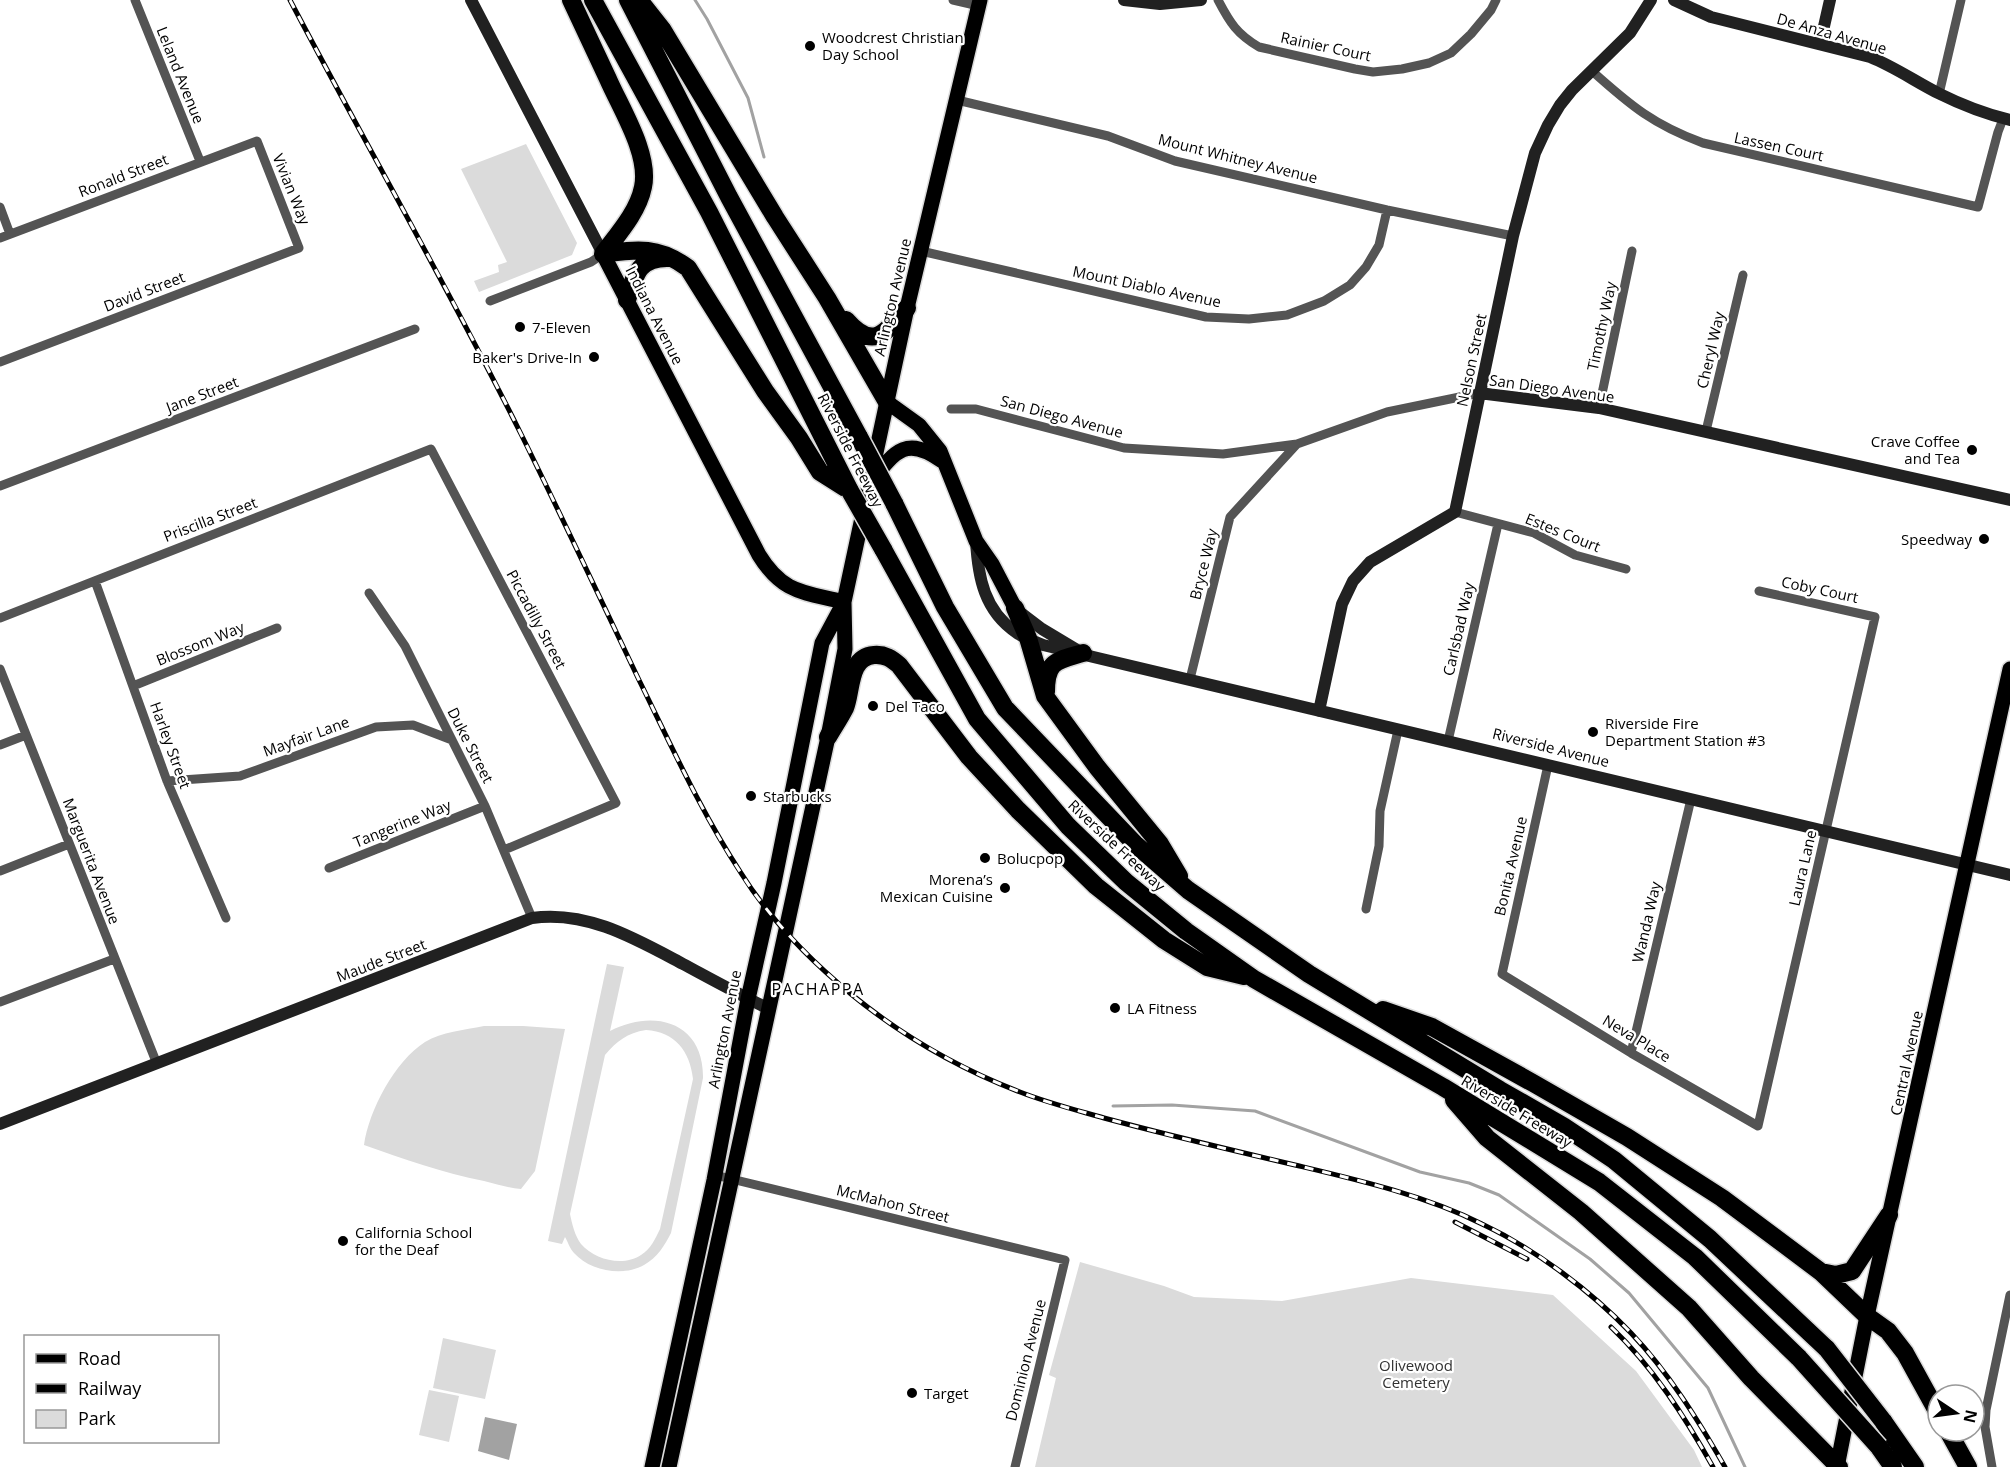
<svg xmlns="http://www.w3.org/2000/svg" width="2010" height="1467" viewBox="0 0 2010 1467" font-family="'Open Sans',sans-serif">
<rect width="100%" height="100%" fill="#fff"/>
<path fill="#dbdbdb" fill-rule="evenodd" d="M526 144 577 243 572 255 479 292 474 281 499 272 498 265 507 262 461 169Z
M607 964 624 967 610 1031C654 1008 704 1022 703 1078L671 1233C665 1245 657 1258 644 1265 623 1277 590 1271 574 1253 570 1249 568 1242 565 1237L562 1244 548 1241ZM646 1030C675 1032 690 1051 693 1079L660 1229C655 1239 651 1249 641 1255 623 1267 595 1260 581 1244 575 1236 572 1224 570 1214L605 1055C617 1041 627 1033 646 1030Z
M484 1026H523L565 1029 535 1171 521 1189C508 1188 497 1184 484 1181 443 1173 404 1159 364 1145 369 1110 395 1061 425 1042 442 1032 464 1030 484 1026Z
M1080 1262 1164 1286 1194 1297 1282 1301 1411 1278 1553 1295 1636 1371 1694 1450 1702 1467H1035L1056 1378 1049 1375Z
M443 1338 496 1350 485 1399 433 1388Z
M429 1390 459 1396 449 1442 419 1435Z"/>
<path fill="#a2a2a2" d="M485 1417 517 1424 509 1460 478 1451Z"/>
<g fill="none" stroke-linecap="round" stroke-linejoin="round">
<path stroke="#a2a2a2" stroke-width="3" d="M695 0 707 19 748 98 764 157
M1113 1106 1172 1105 1255 1111 1420 1172 1469 1183 1499 1195 1590 1259 1629 1293 1708 1388 1745 1467"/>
<g stroke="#dbdbdb" stroke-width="18">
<path id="primary" d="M603 254 759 555C783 594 804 592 844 602
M887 402 919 425 940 451 976 541 992 564 1015 608
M872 480C896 450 907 436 942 461
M652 1467 714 1180 748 999 774 883 822 643 844 602
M669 1467 828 737 845 649 844 602 907 308 980 0
M1837 1467 1867 1316 2010 669"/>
</g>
<g stroke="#dbdbdb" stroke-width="21">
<path id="highway" d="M571 0C583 26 596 53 608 79 621 109 650 154 643 187 638 212 618 234 603 254
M593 0 709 212 850 491
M628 0 729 197 859 437
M639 0 662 29 775 217 827 298 887 402
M603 254C638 249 658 246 688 268L765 391 799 438 820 472 850 491
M627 300C635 274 639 257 669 258
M846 320C874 352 886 332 907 308
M894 503 945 607 1005 708 1135 844 1188 890 1309 974 1500 1090 1563 1126 1614 1160 1710 1239 1827 1349
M883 549 977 719 1068 826 1126 882 1186 931 1254 979 1443 1087 1599 1182 1695 1257 1799 1358
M1015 608 1028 638 1045 696 1097 767 1160 844 1179 876
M1046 692C1046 660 1057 661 1083 653
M828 737C833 728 840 718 845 708 852 691 848 657 874 655 885 654 892 659 899 665L969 757 1018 810 1096 886 1164 940 1207 967 1244 976
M1383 1010 1432 1027 1533 1083 1627 1137 1722 1198 1821 1272 1867 1316 1888 1331 1905 1353 1938 1413
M1454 1100 1487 1138 1581 1212 1689 1308 1751 1378 1839 1467
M1821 1272 1836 1275 1852 1271 1889 1215
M1883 1421 1915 1467
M1948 1431 1968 1467
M1879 1447 1893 1467"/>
</g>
<path stroke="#545454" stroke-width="9" d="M135 0 200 161
M953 0 979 6
M1218 0C1230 23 1237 34 1259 47L1355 69 1373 72 1402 69 1429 63 1451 53 1471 34 1491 10 1496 0
M1592 71C1631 106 1654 125 1703 143L1978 207
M1939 94 1961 0
M957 100 1108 136 1175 161 1387 210 1513 236
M0 207 10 234
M1978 207 1998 132 2003 119
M0 238 257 141 299 248 0 362
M921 251 1206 317 1249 319 1287 315 1324 301 1350 285 1366 267 1379 245 1387 210
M490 301 591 262 603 254
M1599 408 1632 251
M951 409H976L1124 448 1223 454 1297 444 1387 412 1479 393
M1706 431 1743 275
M0 486 415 329
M1455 512 1534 533 1575 555 1626 569
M95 581 167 781 226 918
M369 593 405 646 485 806 532 918
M0 618 431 449 616 803 504 850
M0 669 157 1064
M1190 679 1230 517 1297 444
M133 686 277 628
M1448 741 1498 524
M0 745 26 735
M1548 765 1502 974 1631 1053 1758 1126 1875 617 1759 591
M167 781 240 776 376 727 413 725 452 740
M329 868 485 806
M0 871 69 844
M1366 909 1379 846 1380 811 1398 730
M0 1002 114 959
M1631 1053 1691 799
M715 1175 1065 1260 1015 1467
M1992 1467 1985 1427 1986 1410 2010 1295"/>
<path stroke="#212121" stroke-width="12" d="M471 0 603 254
M1124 0 1160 4 1201 0
M1674 0 1711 17 1870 57C1895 67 1916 82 1940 94 1962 105 1986 114 2010 120
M1820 44 1830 0
M1479 393 1599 408 2010 500
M976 541C978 577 984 611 1017 633 1024 638 1034 641 1043 645L2010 875
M1017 610 1042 629 1077 650
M1319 711 1342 604 1353 581 1370 562 1455 512 1513 236 1535 153 1548 125 1560 105 1572 90 1630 33 1651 0
M0 1124 532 918C587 910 636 939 683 964 711 979 740 995 769 1009"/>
<use href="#primary" stroke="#000" stroke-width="15"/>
<use href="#highway" stroke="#000" stroke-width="18"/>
<g stroke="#000" stroke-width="5">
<path id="rail" d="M290 0C366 145 448 287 521 434 561 515 600 598 639 680 671 745 701 812 741 873 769 918 810 960 851 994 901 1035 960 1069 1020 1092 1048 1103 1076 1110 1104 1118 1167 1135 1231 1150 1295 1165 1358 1180 1424 1195 1482 1224 1535 1249 1591 1291 1631 1333 1669 1373 1698 1420 1725 1467
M1455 1222 1527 1259
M1611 1327C1653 1367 1685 1417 1713 1467"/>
</g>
<use href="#rail" stroke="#fff" stroke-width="3" stroke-dasharray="9" stroke-linecap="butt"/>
<g stroke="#dbdbdb" stroke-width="21" stroke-linecap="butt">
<path id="highway-bridge" d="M859 437 894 503
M850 491 883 549
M1827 1349 1883 1421
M1799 1358 1879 1447"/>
</g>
<use href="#highway-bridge" stroke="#000" stroke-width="18"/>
</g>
<g fill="#000" stroke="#fff" stroke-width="2">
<circle cx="810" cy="46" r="6"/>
<circle cx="520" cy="327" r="6"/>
<circle cx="594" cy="357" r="6"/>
<circle cx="1972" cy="450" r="6"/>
<circle cx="1984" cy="539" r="6"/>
<circle cx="873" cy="706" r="6"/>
<circle cx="1593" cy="732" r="6"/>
<circle cx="751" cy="796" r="6"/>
<circle cx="985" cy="858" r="6"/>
<circle cx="1005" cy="888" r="6"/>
<circle cx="1115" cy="1008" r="6"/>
<circle cx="343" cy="1241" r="6"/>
<circle cx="912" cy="1393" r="6"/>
</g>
<g text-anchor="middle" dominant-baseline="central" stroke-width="4.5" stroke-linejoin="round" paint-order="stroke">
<g font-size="15" fill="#000" stroke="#fff">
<text transform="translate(1832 33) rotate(16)">De Anza Avenue</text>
<text transform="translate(1326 46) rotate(12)">Rainier Court</text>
<text transform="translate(181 75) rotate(68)">Leland Avenue</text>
<text transform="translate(1779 146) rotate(12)">Lassen Court</text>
<text transform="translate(1238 158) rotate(14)">Mount Whitney Avenue</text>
<text transform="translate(123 175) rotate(-21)">Ronald Street</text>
<text transform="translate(292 189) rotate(68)">Vivian Way</text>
<text transform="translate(1147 286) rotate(12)">Mount Diablo Avenue</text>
<text transform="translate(144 291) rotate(-21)">David Street</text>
<text transform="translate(892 297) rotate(-77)">Arlington Avenue</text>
<text transform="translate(655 315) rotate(63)">Indiana Avenue</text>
<text transform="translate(1601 326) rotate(-78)">Timothy Way</text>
<text transform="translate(1710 350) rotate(-77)">Cheryl Way</text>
<text transform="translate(1471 360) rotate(-78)">Nelson Street</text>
<text transform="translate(1552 388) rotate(8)">San Diego Avenue</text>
<text transform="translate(202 394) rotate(-21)">Jane Street</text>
<text transform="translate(1062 416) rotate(15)">San Diego Avenue</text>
<text transform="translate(851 450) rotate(63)">Riverside Freeway</text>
<text transform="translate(210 519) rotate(-21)">Priscilla Street</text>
<text transform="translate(1563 532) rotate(22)">Estes Court</text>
<text transform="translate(1203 564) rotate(-76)">Bryce Way</text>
<text transform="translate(1820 589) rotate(12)">Coby Court</text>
<text transform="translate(537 619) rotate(62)">Piccadilly Street</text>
<text transform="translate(1458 629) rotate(-77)">Carlsbad Way</text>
<text transform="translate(200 643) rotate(-22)">Blossom Way</text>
<text transform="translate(306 736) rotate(-20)">Mayfair Lane</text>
<text transform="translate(171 745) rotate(70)">Harley Street</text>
<text transform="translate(471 745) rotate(63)">Duke Street</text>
<text transform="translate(1551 747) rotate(14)">Riverside Avenue</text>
<text transform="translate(402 823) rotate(-22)">Tangerine Way</text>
<text transform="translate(1117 845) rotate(43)">Riverside Freeway</text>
<text transform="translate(92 861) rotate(69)">Marguerita Avenue</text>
<text transform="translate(1510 866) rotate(-77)">Bonita Avenue</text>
<text transform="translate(1802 868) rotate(-77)">Laura Lane</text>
<text transform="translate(1646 922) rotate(-77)">Wanda Way</text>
<text transform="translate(381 960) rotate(-21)">Maude Street</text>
<text transform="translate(724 1029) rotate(-79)">Arlington Avenue</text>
<text transform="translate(1637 1038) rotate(31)">Neva Place</text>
<text transform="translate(1906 1063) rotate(-78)">Central Avenue</text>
<text transform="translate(1517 1111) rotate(31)">Riverside Freeway</text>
<text transform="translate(893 1203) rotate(14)">McMahon Street</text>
<text transform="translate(1025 1360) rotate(-76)">Dominion Avenue</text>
</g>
<g font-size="15" fill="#000" stroke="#fff" text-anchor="start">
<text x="822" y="37">Woodcrest Christian<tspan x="822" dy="17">Day School</tspan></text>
<text x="532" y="327">7-Eleven</text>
<text x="582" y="357" text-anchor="end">Baker's Drive-In</text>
<text x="1960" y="441" text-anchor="end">Crave Coffee<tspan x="1960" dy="17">and Tea</tspan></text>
<text x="1972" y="539" text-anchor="end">Speedway</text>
<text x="885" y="706">Del Taco</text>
<text x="1605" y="723">Riverside Fire<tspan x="1605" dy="17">Department Station #3</tspan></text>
<text x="763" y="796">Starbucks</text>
<text x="997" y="858">Bolucpop</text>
<text x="993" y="879" text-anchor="end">Morena’s<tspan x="993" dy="17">Mexican Cuisine</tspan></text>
<text x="1127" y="1008">LA Fitness</text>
<text x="355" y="1232">California School<tspan x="355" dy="17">for the Deaf</tspan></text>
<text x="924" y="1393">Target</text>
</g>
<g font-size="15" fill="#323232" stroke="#fff">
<text x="1416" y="1365">Olivewood<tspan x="1416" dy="17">Cemetery</tspan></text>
</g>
<g font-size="16" letter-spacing="1.5" fill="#000" stroke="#fff">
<text x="818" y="989">PACHAPPA</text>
</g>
</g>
<rect x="24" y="1335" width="195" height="108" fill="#ffffff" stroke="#999999" stroke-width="1.5"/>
<rect x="36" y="1354" width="30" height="9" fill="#000000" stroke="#999999" stroke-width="1.5"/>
<text x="78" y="1365" font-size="18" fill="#000000">Road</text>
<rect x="36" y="1384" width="30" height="9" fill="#000000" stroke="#999999" stroke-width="1.5"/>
<text x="78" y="1395" font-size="18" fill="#000000">Railway</text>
<rect x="36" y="1410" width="30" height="18" fill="#dbdbdb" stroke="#999999" stroke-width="1.5"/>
<text x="78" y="1425" font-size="18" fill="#000000">Park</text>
<g transform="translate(1956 1413) rotate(103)"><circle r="28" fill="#ffffff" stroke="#999999" stroke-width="1.5"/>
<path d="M0-4.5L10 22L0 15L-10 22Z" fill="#000000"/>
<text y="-9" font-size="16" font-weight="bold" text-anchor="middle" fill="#000000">N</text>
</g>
</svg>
